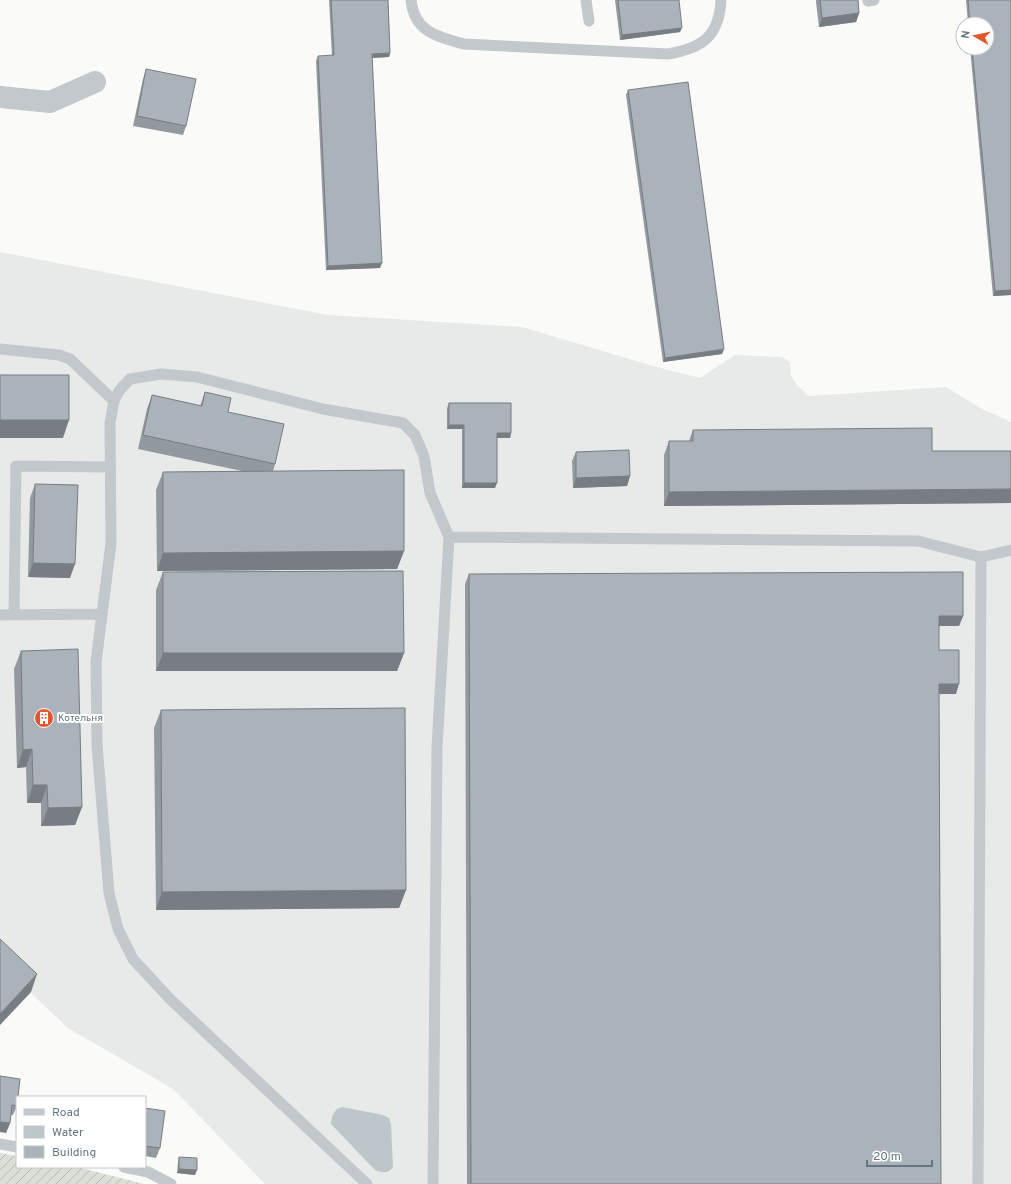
<svg xmlns="http://www.w3.org/2000/svg" width="1011" height="1184" viewBox="0 0 1011 1184" font-family="Overpass,sans-serif">
<defs>
<pattern id="garden-furrows" width="10" height="10" patternUnits="userSpaceOnUse"><rect width="10" height="10" fill="#dadfd7"/><path d="M-1 1l2-2M0 10L10 0M9 11l2-2" fill="none" stroke="#b4b9b4"/></pattern>
</defs>
<rect width="100%" height="100%" fill="#fafaf8"/>
<path fill="#e8e9e9" d="M0 252 328 315 522 327 653 366 700 378 735 355 782 357 790 362 791 376 797 385 809 396 946 387 982 409 1011 422V1184H265L173 1089 68 1028 31 993 0 1025Z"/>
<path fill="url(#garden-furrows)" d="M0 1153 17 1156V1167H77L144 1184H0Z"/>
<path fill="#bbc7cb" d="M342 1107 383 1115 389 1118 391 1124 393 1167C388 1174 383 1173 375 1170L331 1124C332 1115 334 1109 342 1107Z"/>
<g fill="none" stroke-linecap="round" stroke-linejoin="round">
<path stroke="#c3c8cc" stroke-width="11" d="M411 0C414 32 438 37 464 44L668 54C702 48 719 37 721 0
M586 0 589 21
M868 1 874 0
M0 349 59 355 70 359 114 401
M981 557 1011 550
M14 614 16 466 110 467
M0 615 102 614
M0 1144 17 1147
M124 1167 148 1172 171 1184
M367 1184 170 999 133 959 118 929 109 893 97 745 96 662 111 543 110 423 114 401 119 391 130 379 161 374 197 377 323 409 403 423 415 435 424 456 430 493 449 537
M433 1184 437 747 449 537 918 541 981 557 978 1184"/>
<path stroke="#c3c8cc" stroke-width="22" d="M0 97 50 102 95 82"/>
</g>
<path fill="#929a9f" d="M329 0H388L390 53 389 57 372 58 380 268 326 270 316 61 318 56H332Z
M615 0H679L680 32 620 40Z
M816 0H858L859 13 856 22 819 27 816 2Z
M966 0H1011V295L993 296 970 48H987V24H968Z
M146 69 186 126 183 135 133 126 143 79Z
M628 90 722 354 663 362 626 95Z
M205 392 228 412 275 464 273 471 404 551 397 569 157 571 156 490 163 472 242 471 138 449 147 409 152 395 200 406Z
M449 403 511 433 510 438H497L495 488H462V429H447V408Z
M693 430 932 451H1011V503L664 506V455L669 441H689Z
M576 452 630 476 627 486 573 488 572 461Z
M35 484 70 578 28 577 30 498Z
M163 572 404 653 397 671H156V590Z
M469 574 963 616 959 626H939V650L956 694H939L941 1184H467L465 584Z
M21 651 82 807 75 825 41 826V803H27L26 767 17 768 14 669Z
M161 710 406 890 399 908 156 910 154 728Z
M0 1076 17 1106 13 1115H11L10 1123 6 1133Z
M145 1108 160 1148 156 1158 145 1156Z
M179 1157 195 1175 177 1173 178 1162Z"/>
<path fill="#777d82" d="M859 13 856 22 819 27 822 18Z
M682 28 680 32 620 40 622 35Z
M390 53 389 57 370 58 372 54Z
M382 263 380 268 326 270 328 266Z
M1011 290V295L993 296 995 291Z
M724 349 722 354 663 362 665 358Z
M0 420H69L63 438H0Z
M449 425H464L462 429H447Z
M497 433H511L510 438H496Z
M630 476 627 486 573 488 576 478Z
M464 483H497L495 488H462Z
M1011 489V503L664 506 669 492Z
M404 551 397 569 157 571 163 553Z
M33 563 75 564 70 578 28 577Z
M939 616H963L959 626H935Z
M163 653H404L397 671H156Z
M939 684H959L956 694H935Z
M32 749 26 767 17 768 23 750Z
M33 785H47L41 803H27Z
M82 807 75 825 41 826 48 808Z
M406 890 399 908 156 910 162 892Z
M37 974 31 992 0 1025V1014Z
M0 1122 10 1123 6 1133 0 1132Z
M179 1169 197 1170 195 1175 177 1173Z"/>
<path fill="#aab3b9" stroke="#777d82" d="M331 0H388L390 53 372 54 382 263 328 266 318 56 334 55Z
M618 0H679L682 28 622 35Z
M820 0H858L859 13 822 18Z
M968 0H1011V290L995 291 972 48H987V24H970Z
M146 69 196 79 186 126 137 116Z
M688 82 724 349 665 358 628 90Z
M0 375H69V420H0Z
M205 392 231 398 228 412 284 424 275 464 143 435 152 395 202 406Z
M449 403H511V433H497V483H464V425H449Z
M932 428V451H1011V489L669 492V441H693V430Z
M629 450 630 476 576 478V452Z
M404 470V551L163 553V472Z
M35 484 78 485 75 564 33 563Z
M403 571 404 653H163V572Z
M963 572V616H939V650H959V684H939L941 1184H471L469 574Z
M78 649 82 807 48 808 47 785H33L32 749 23 750 21 651Z
M405 708 406 890 162 892 161 710Z
M0 939 37 974 0 1014Z
M0 1076 20 1079 18 1097H17V1106L12 1105 10 1123 0 1122Z
M145 1108 165 1111 160 1148 145 1146Z
M179 1157 197 1158V1170L179 1169Z"/>
<defs>
<g id="building-disc" transform="scale(1)"><circle r="9.5" fill="#e4572e" stroke="#fff"/><path d="M-4-6H4V6H1V3H-1V6H-4ZM-2.5-4.3h1.7v1.8h-1.7ZM.8-4.3h1.7v1.8H.8ZM-2.5-1h1.7V.8h-1.7ZM.8-1h1.7V.8H.8Z" fill="#fff"/></g>
</defs>
<g fill-rule="evenodd">
<use href="#building-disc" x="44" y="718"/>
</g>
<g text-anchor="middle" dominant-baseline="central" stroke-width="4" stroke-linejoin="round" paint-order="stroke">
<g font-size="10" fill="#657683" stroke="#fff" text-anchor="start">
<text x="58" y="718">Котельня</text>
</g>
</g>
<rect x="16" y="1096" width="130" height="72" fill="#ffffff" stroke="#c1c8cd"/>
<rect x="24" y="1109" width="20" height="6" fill="#c3c8cc" stroke="#c1c8cd"/>
<text x="52" y="1116" font-size="12" fill="#657683">Road</text>
<rect x="24" y="1126" width="20" height="12" fill="#bbc7cb" stroke="#c1c8cd"/>
<text x="52" y="1136" font-size="12" fill="#657683">Water</text>
<rect x="24" y="1146" width="20" height="12" fill="#aab3b9" stroke="#c1c8cd"/>
<text x="52" y="1156" font-size="12" fill="#657683">Building</text>
<g transform="translate(975 36) rotate(279)"><circle r="19" fill="#ffffff" stroke="#c1c8cd"/>
<path d="M0-3L7 15L0 10L-7 15Z" fill="#e4572e"/>
<text y="-6" font-size="11" font-weight="bold" text-anchor="middle" fill="#657683">N</text>
</g>
<path d="M867 1160v6h65v-6" fill="none" stroke="#657683" stroke-width="2"/>
<text x="873" y="1160" font-size="12" fill="#657683" stroke="#ffffff" stroke-width="3" paint-order="stroke">20 m</text>
</svg>
